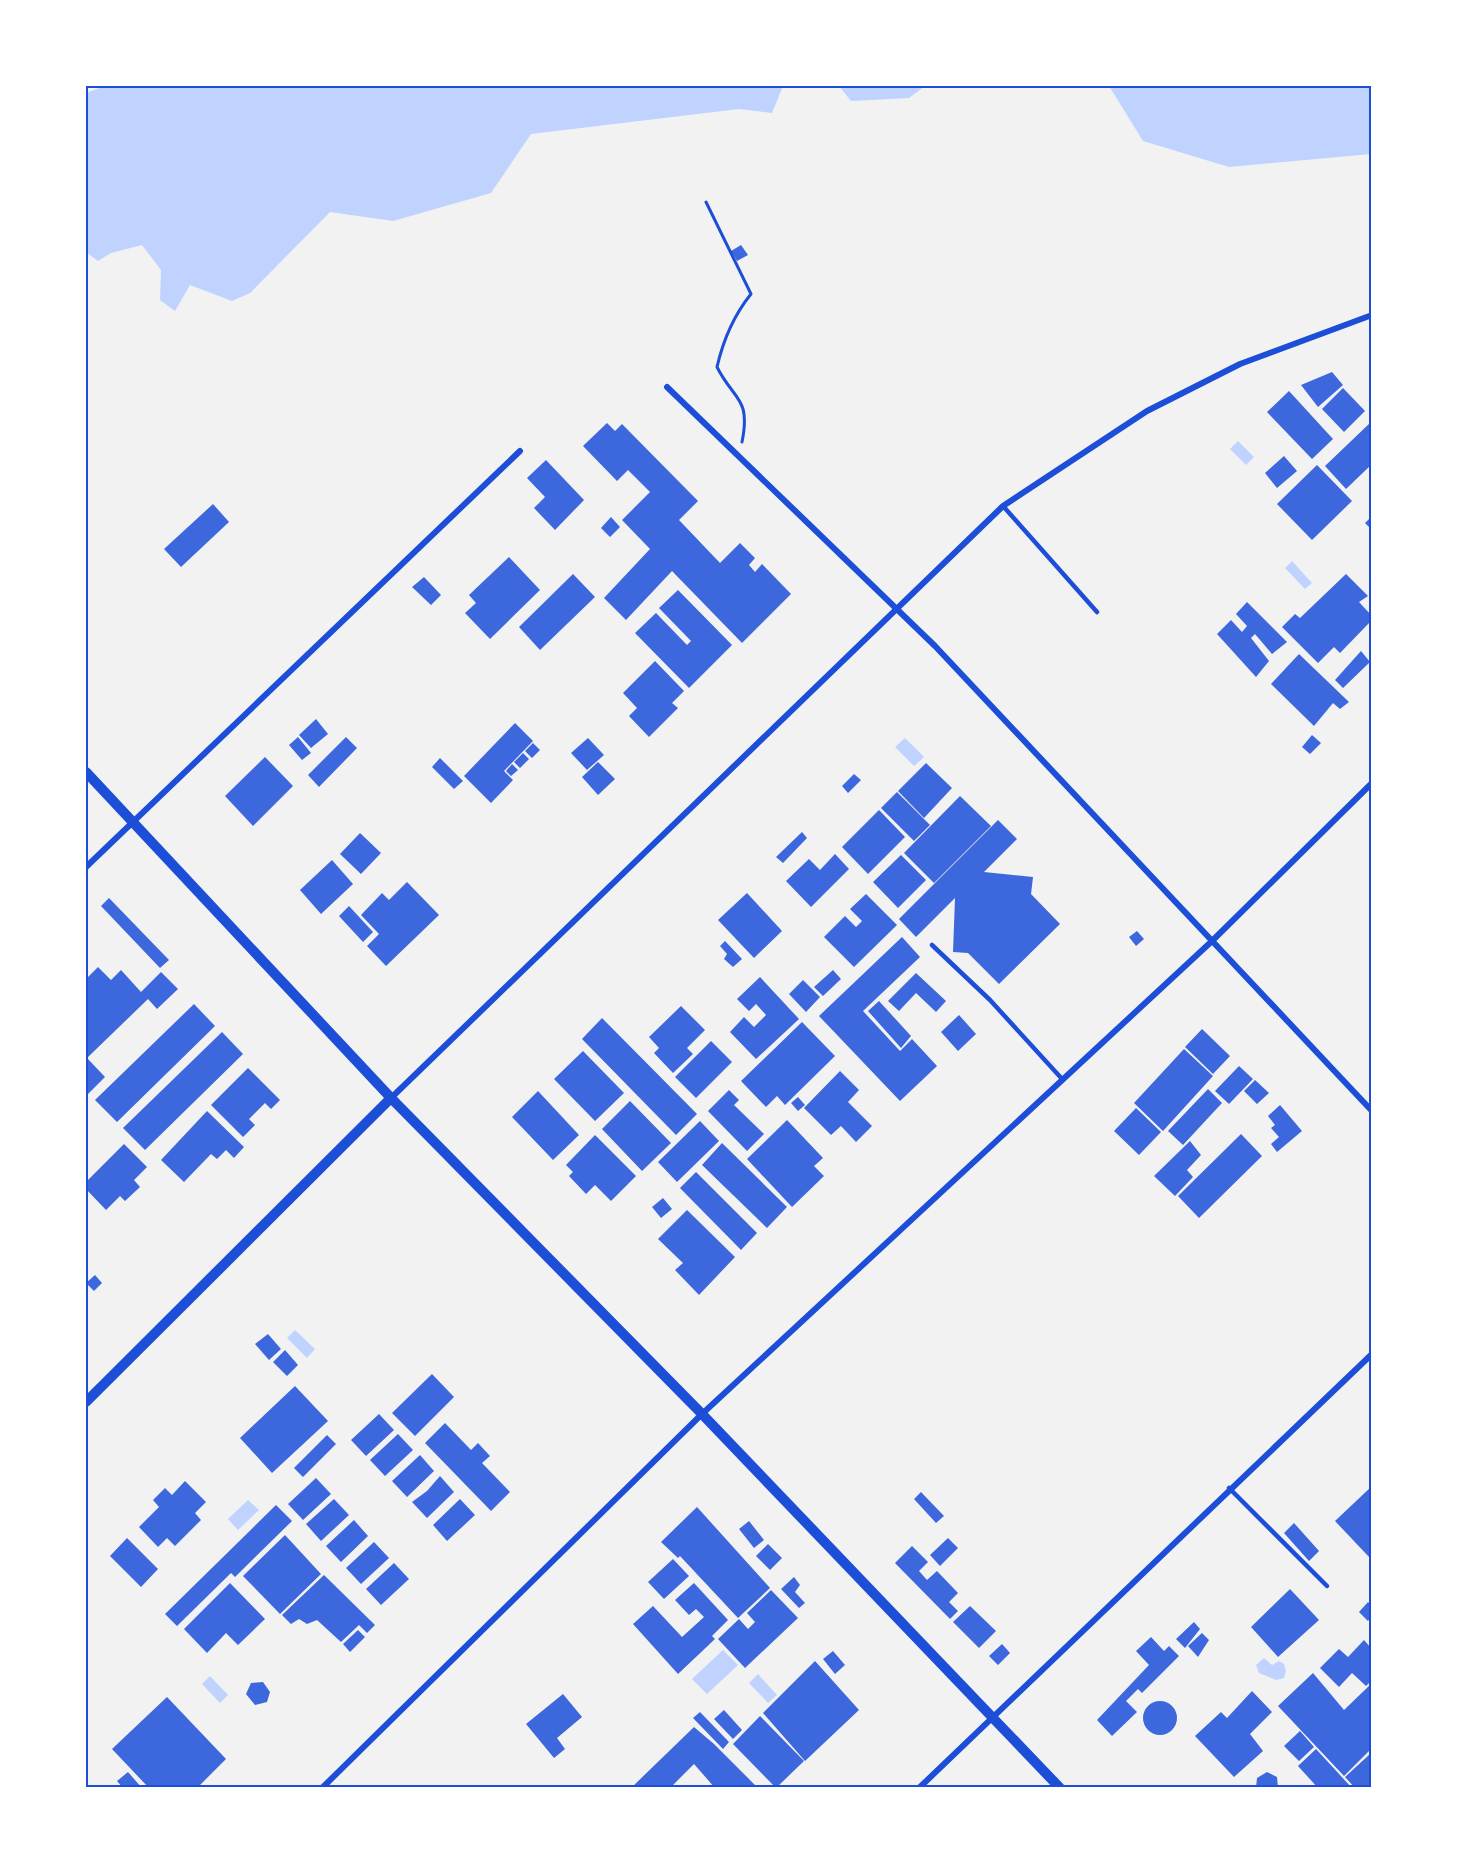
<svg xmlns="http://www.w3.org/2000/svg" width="1457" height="1873" viewBox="0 0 1457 1873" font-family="Cabin,sans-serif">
<rect width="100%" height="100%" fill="#f2f2f2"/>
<path fill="#bfd3fe" d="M105 86H783L772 113 739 109 531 134 491 193 393 221 330 212 250 293 232 301 190 285 175 311 160 300 161 270 142 245 111 253 98 261 86 252V93Z
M839 86H925L909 98 851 101Z
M1109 86H1371V154L1229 167 1143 141Z
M1238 441 1254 457 1246 465 1230 449Z
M1292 561 1312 583 1305 589 1285 568Z
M905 738 924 757 914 766 895 747Z
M295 1330 315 1349 307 1358 287 1338Z
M248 1500 259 1510 238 1530 228 1519Z
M723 1650 738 1665 707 1694 692 1679Z
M1264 1658 1272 1665 1279 1661 1284 1664 1286 1671 1284 1678 1276 1680 1259 1673 1256 1665Z
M758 1674 777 1695 768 1703 749 1683Z
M210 1676 228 1695 220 1703 202 1684Z"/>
<path fill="#3d67dc" d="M741 245 748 255 737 261 731 251Z
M1332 372 1343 385 1318 407 1301 385Z
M1343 388 1365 411 1344 432 1322 409Z
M1289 391 1333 439 1312 459 1267 412Z
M1371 422V465L1346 489 1325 466Z
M607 423 615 431 622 424 698 501 679 520 720 563 740 543 755 558 749 565 755 572 762 564 791 594 742 643 672 571 626 620 604 598 650 549 622 520 650 492 628 470 617 481 583 446Z
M1284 456 1297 471 1277 488 1265 473Z
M546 460 584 500 555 530 534 508 545 497 527 478Z
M1317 465 1352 501 1312 540 1277 504Z
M213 504 229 522 181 567 164 549Z
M611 517 620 527 610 537 601 528Z
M1371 517V529L1365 523Z
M509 557 540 590 490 639 465 613 476 603 469 595Z
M573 574 595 597 540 650 519 627Z
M1346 574 1368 596 1359 602 1371 615V621L1340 653 1334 647 1318 663 1282 627 1295 614 1300 618Z
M424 577 441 595 431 605 412 587Z
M678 590 732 645 689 688 635 633 656 613 687 645 691 641 659 608Z
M1247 602 1287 642 1272 654 1255 634 1251 638 1269 661 1256 677 1217 634 1231 620 1242 632 1247 626 1236 614Z
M1361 651 1370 662 1343 688 1335 680Z
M1299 654 1349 702 1340 709 1333 703 1314 726 1271 684Z
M655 661 684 691 672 703 678 708 649 737 629 716 637 708 623 693Z
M316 719 328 734 311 748 299 735Z
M515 723 533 741 504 771 513 780 491 803 464 776Z
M1312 735 1321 743 1310 754 1302 747Z
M298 737 311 753 302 760 289 745Z
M346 737 357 748 319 787 308 775Z
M588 738 604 755 587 770 571 753Z
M533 743 540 750 532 758 525 751Z
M523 753 529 759 520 768 514 762Z
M265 757 293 786 253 826 225 796Z
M440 758 463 781 454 789 432 767Z
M598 762 615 779 598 795 582 777Z
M926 763 952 788 924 818 898 791Z
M512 764 518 770 511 776 506 771Z
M854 774 861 780 848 793 842 786Z
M897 792 930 825 914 841 881 808Z
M960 796 991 826 934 883 904 853Z
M879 810 905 837 868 874 842 847Z
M998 820 1017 839 984 872 1033 877 1031 894 1060 924 999 984 968 953 953 952 955 898 916 937 899 919Z
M802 832 807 838 783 863 776 857Z
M360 833 381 853 361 874 340 854Z
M835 854 849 869 811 907 786 881 809 859 820 870Z
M901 855 926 880 898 908 873 882Z
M332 860 353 884 321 914 300 890Z
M407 882 439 915 386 966 367 946 379 934 361 915 382 893 389 900Z
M747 893 782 931 754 958 718 920Z
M866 894 897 925 854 967 824 937 845 916 856 927 862 921 850 909Z
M109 898 169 960 160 968 101 906Z
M349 906 373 932 363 942 339 916Z
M1137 931 1144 939 1136 946 1129 937Z
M902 937 920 957 863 1011 900 1051 912 1039 937 1066 900 1101 819 1016Z
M725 941 742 959 733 967 724 959 727 954 720 946Z
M98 967 111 980 121 970 141 992 161 972 178 989 157 1009 148 999 87 1058 105 1077 86 1096V979Z
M833 970 841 979 823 996 814 987Z
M916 973 946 1001 936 1012 916 993 899 1011 888 1001Z
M760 977 799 1019 756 1059 730 1032 744 1017 754 1027 766 1015 756 1004 749 1011 737 999Z
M803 980 820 997 806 1012 789 994Z
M879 1001 911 1036 901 1048 868 1011Z
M194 1004 215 1026 117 1122 95 1100Z
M681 1006 705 1030 687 1048 693 1054 673 1073 654 1053 659 1048 649 1037Z
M959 1015 976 1034 958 1051 941 1032Z
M602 1018 697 1114 676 1135 582 1039Z
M802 1022 835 1056 785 1105 777 1096 766 1107 741 1081Z
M1202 1029 1230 1056 1213 1074 1185 1047Z
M222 1032 243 1054 145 1150 123 1128Z
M711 1041 732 1062 696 1098 675 1077Z
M1184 1049 1213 1076 1163 1131 1134 1103Z
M583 1051 624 1093 595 1121 554 1079Z
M1239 1066 1253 1079 1229 1104 1215 1091Z
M248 1068 280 1100 271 1109 265 1103 249 1119 255 1125 243 1137 211 1105Z
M840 1071 859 1090 848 1102 872 1126 856 1142 841 1126 831 1135 804 1108Z
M1255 1080 1269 1093 1257 1104 1244 1091Z
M1208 1089 1222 1103 1183 1145 1168 1131Z
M729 1090 739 1100 734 1105 764 1134 747 1151 708 1111Z
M538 1091 579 1135 553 1160 512 1117Z
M798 1097 805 1105 798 1111 791 1103Z
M630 1101 671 1143 642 1171 602 1129Z
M1280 1105 1302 1131 1277 1152 1271 1144 1279 1137 1271 1128 1275 1125 1268 1116Z
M1136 1108 1161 1132 1139 1155 1114 1131Z
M207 1111 244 1147 234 1158 226 1150 217 1159 211 1154 184 1182 161 1160Z
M787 1120 823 1158 814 1166 824 1176 792 1207 747 1159Z
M700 1121 719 1141 677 1182 658 1162Z
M1241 1134 1262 1156 1199 1218 1178 1196Z
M595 1135 636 1176 611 1201 595 1185 586 1194 569 1176 573 1172 566 1165Z
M1190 1141 1201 1155 1187 1170 1193 1177 1175 1196 1154 1176Z
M722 1143 787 1207 767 1228 702 1165Z
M124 1144 147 1167 134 1180 140 1187 125 1201 120 1196 106 1210 86 1189V1182Z
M696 1172 757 1233 741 1250 680 1188Z
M663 1198 672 1209 661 1218 652 1207Z
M687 1210 735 1257 699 1295 675 1270 683 1263 658 1239Z
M95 1275 102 1283 94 1291 86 1283Z
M268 1334 281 1349 269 1360 255 1344Z
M285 1350 298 1365 287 1376 273 1362Z
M432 1374 454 1397 415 1436 392 1413Z
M295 1386 328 1421 272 1473 240 1438Z
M379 1414 394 1430 366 1456 351 1440Z
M445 1423 471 1450 478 1443 490 1456 482 1463 510 1492 491 1511 425 1443Z
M398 1434 413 1450 385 1476 370 1460Z
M327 1435 336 1444 303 1477 294 1468Z
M420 1455 434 1471 407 1497 392 1481Z
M440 1476 454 1492 427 1518 412 1502 427 1491Z
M316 1478 331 1494 303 1520 288 1504Z
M185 1481 206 1502 195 1513 201 1520 175 1546 167 1538 158 1547 139 1527 159 1507 153 1500 165 1488 172 1495Z
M1371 1487V1556L1370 1558 1335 1521Z
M921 1492 944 1516 936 1523 914 1499Z
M334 1499 349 1515 321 1541 306 1524Z
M460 1499 475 1515 447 1541 433 1525Z
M276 1505 292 1521 235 1577 231 1573 177 1626 165 1614Z
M697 1507 770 1588 738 1618 680 1556 678 1558 661 1542Z
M354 1520 368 1536 341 1562 326 1546Z
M749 1521 764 1540 754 1548 739 1529Z
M1294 1523 1319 1551 1309 1561 1284 1533Z
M285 1535 321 1574 280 1614 243 1576Z
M127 1538 158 1569 141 1587 110 1556Z
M948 1538 958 1548 940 1566 930 1555Z
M374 1542 389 1558 361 1584 346 1568Z
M768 1544 782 1558 770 1570 756 1556Z
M912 1546 928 1562 919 1571 927 1580 937 1571 958 1593 949 1602 958 1611 950 1619 895 1563Z
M673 1559 689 1576 664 1599 648 1582Z
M394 1563 409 1579 381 1605 366 1589Z
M324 1575 375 1625 367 1633 359 1625 341 1642 317 1620 307 1624 299 1619 291 1624 282 1615Z
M794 1577 800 1585 795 1592 805 1603 799 1608 781 1589Z
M230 1583 265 1619 238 1645 226 1633 207 1653 184 1629Z
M694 1583 728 1620 712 1636 715 1639 678 1674 633 1624 653 1606 682 1637 704 1617 696 1609 689 1615 675 1600Z
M1290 1589 1319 1620 1278 1657 1251 1627Z
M771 1590 798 1618 745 1668 718 1639 739 1619 748 1629 755 1622 747 1613Z
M1368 1602 1371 1605V1617L1368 1621 1359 1612Z
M970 1606 996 1631 979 1648 953 1622Z
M1194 1622 1200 1629 1185 1648 1176 1639Z
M358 1630 365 1637 350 1652 343 1644Z
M1202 1633 1209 1640 1198 1657 1188 1646Z
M1151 1637 1164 1651 1169 1646 1179 1656 1142 1693 1138 1689 1126 1701 1137 1712 1112 1736 1097 1720 1149 1665 1136 1651Z
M1364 1640 1371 1648V1681L1366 1686 1352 1673 1339 1687 1320 1668 1339 1649 1348 1657Z
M1002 1644 1010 1653 998 1665 989 1656Z
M833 1651 845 1665 835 1674 823 1659Z
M815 1661 859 1710 805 1761 763 1713Z
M1313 1673 1344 1710 1371 1684V1749L1344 1776 1278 1706Z
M263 1682 270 1692 267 1702 255 1705 246 1694 251 1683Z
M1252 1691 1272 1712 1250 1734 1263 1751 1234 1777 1195 1736 1221 1712 1227 1718Z
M563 1694 582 1717 557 1738 565 1749 554 1758 526 1724Z
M167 1697 226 1759 197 1788H149L112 1749Z
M1143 1718a17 17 0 1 1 34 0a17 17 0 1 1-34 0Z
M724 1710 742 1730 733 1739 714 1719Z
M700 1712 729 1742 723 1749 693 1718Z
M760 1716 804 1761 776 1788 733 1744Z
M694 1727 714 1744 758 1788H715L694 1764 670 1788H631Z
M1300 1731 1314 1747 1299 1761 1284 1746Z
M1316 1749 1352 1788H1318L1298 1766Z
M1370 1754 1371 1788H1355L1345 1777Z
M128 1772 142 1788H123L117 1781Z
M1267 1772 1277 1777 1278 1788H1256L1257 1778Z"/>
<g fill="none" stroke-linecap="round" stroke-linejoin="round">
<path stroke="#1d4ed8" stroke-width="3" d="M706 202 751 294C734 315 723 341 717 367 734 401 751 397 742 442"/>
<path stroke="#1d4ed8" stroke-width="4.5" d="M1003 506 1097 612
M932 945 990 1000 1063 1080
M1229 1488 1327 1586"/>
<path stroke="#1d4ed8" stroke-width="6" d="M667 387 935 646 1372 1111
M86 867 520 451
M391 1098 1003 506 1147 411 1240 364 1372 315
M322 1788 702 1414 1211 942 1372 783
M919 1788 1372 1354"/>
<path stroke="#1d4ed8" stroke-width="10" d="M86 772 391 1098 702 1414 1060 1788
M86 1402 391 1098"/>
</g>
<rect width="1457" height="1873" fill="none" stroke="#ffffff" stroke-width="174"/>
<rect x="87" y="87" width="1283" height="1699" fill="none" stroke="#1d4ed8" stroke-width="2"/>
</svg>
